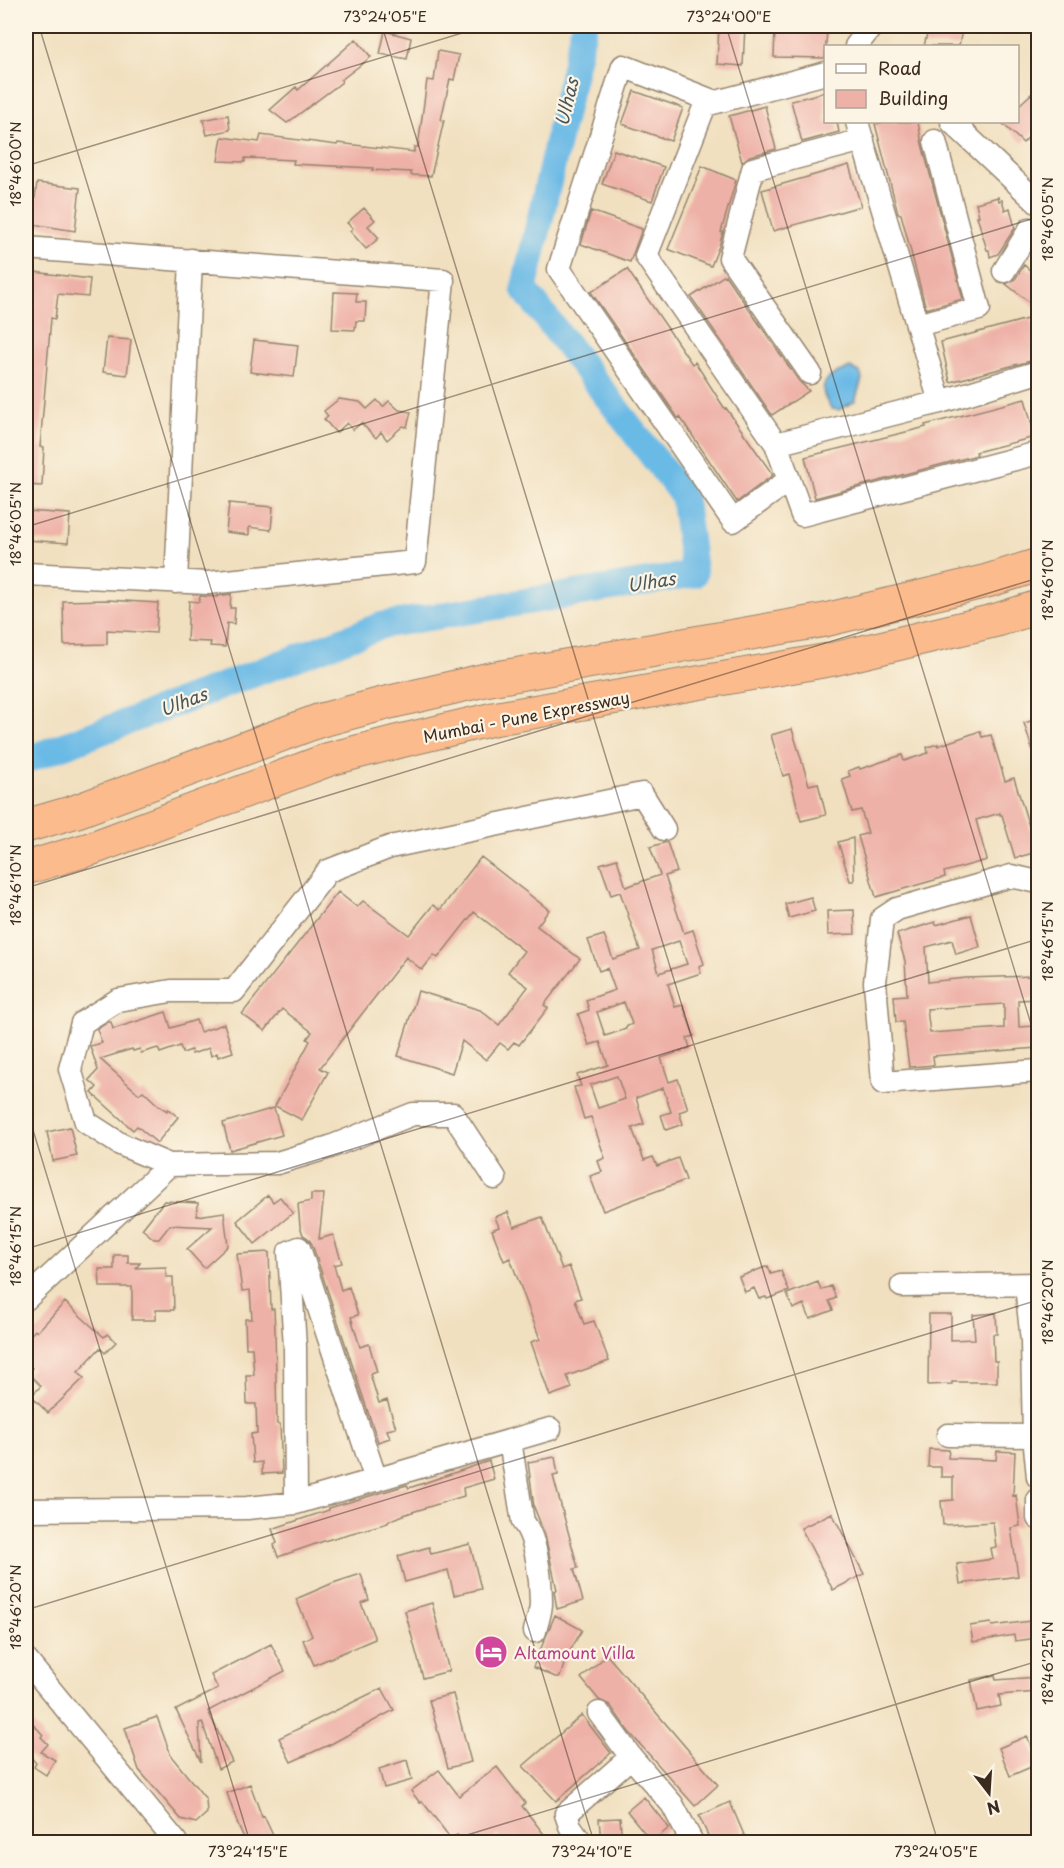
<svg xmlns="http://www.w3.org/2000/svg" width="1064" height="1868" viewBox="0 0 1064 1868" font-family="'Playpen Sans',sans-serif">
<rect width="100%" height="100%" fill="#fcf5e5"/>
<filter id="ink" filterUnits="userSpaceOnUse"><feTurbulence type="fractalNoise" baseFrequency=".0167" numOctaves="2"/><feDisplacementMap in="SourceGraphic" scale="12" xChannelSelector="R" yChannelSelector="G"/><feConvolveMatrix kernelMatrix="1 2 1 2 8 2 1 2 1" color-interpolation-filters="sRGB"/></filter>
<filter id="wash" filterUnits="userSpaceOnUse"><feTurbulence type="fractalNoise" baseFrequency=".008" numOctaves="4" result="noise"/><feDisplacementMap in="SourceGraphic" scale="24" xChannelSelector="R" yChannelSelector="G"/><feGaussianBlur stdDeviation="1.35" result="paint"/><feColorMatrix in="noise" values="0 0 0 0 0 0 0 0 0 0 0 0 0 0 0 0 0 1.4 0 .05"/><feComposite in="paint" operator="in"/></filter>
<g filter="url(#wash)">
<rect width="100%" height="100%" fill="#f1e0c0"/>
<path fill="#6bbae6" stroke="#537282" stroke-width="1.5" d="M850 368 860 372 862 379 855 401 839 410 832 409C814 386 826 375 850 368Z"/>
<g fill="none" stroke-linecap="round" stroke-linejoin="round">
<path stroke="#6bbae6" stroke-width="27" d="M26 760 383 625 694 574 684 497 524 289 584 26"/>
</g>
<g id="blocks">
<path fill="#eeb1a7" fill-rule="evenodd" d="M719 26H745L743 66 717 64Z
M929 26 962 30 959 46H924Z
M787 27 827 30 825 58 774 57 775 29 787 30Z
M385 31 411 38 407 59 380 54Z
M356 39 371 57 341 80 342 82 287 123 270 110 296 87 298 90Z
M438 51 459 55 454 80 450 79 441 120H444L431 176 411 175V172L372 170 373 168 293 164 294 160 245 158V162L218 161 222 137 259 142 261 135 337 145 338 143 414 152V147H418L427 80 434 81Z
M634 91 683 108 671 141 622 124Z
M825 92V122H837L839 132 802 142 791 101Z
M1031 94 1038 101V127L1023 143 1001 122H1017V107Z
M765 106 776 149 750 156 742 162 729 116Z
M228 115 230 130 207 135 203 120Z
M886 122H918L922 144 963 299 926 309 901 214 898 213 875 124Z
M614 150 664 167 652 201 602 184Z
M849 165 861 206 773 231 762 190Z
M702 166 736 180 721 232H723L719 246 711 266 668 249Z
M37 183 80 188 75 231 32 224 33 211H27L29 197 35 198Z
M998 197 999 201 1002 200 1005 210 1010 208 1015 228 998 254 990 257 989 250H987L977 216H979L976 203Z
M364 208 375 220 368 226 379 238 366 249 350 231 353 228 347 223Z
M591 211 642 229 630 262 581 244Z
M1038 261V309L1006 284 1015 279 1024 265 1031 271Z
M627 269 692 364 695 362 725 409 726 408 773 475 737 502 680 417 678 418 591 292Z
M26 271 90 279 88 297 58 294 55 319 51 318 40 447H44L42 486 26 485Z
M725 275 799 381 809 391 772 415 691 297Z
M334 292 357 293 356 302H366L365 321H356L355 330 332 329Z
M1031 318 1038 349V359L950 382 941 342Z
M107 338 131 340 127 375 103 372Z
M254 340 298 345 294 377 250 372Z
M339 399 360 402 367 409 377 400 383 407 389 401 399 410 411 412 407 427 403 426 387 440 381 432 376 438 361 423 353 430 347 423 336 433 324 419 328 416 324 411Z
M1025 399 1035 437 976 452 977 455 815 498 805 457 926 427 925 425Z
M229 503 273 507 271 530 249 527V535L226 532Z
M26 511 70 514 68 543 26 540Z
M231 594 230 608H235L234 624 227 623 225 647 210 646 211 642 187 641 189 601 199 602 200 596 218 597V596Z
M108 600 158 603 156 633 107 630V644L64 645 63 601Z
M1038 719V761H1036L1024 723Z
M792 729 809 785 818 783 826 815 801 821 789 774 783 776 771 735Z
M980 731 982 737 991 735 1005 781 1014 778 1037 852 1015 858 1002 815H1000V813L976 820 987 860 944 872 945 877 876 897 858 836 868 833 861 810 852 812 842 779 850 776 848 771 859 767 860 769 902 755 904 761 928 753 927 747 938 744V746Z
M853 838 854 881H850L838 842Z
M667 842 677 872 665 876 684 933 693 930 704 964 699 966 701 973 668 984 675 1007 683 1005 694 1036 687 1038 690 1048 661 1058 669 1082 678 1079 688 1109 679 1112 683 1124 666 1130 661 1115 671 1112 663 1088 636 1098 644 1124 632 1128 644 1160 653 1157 657 1166 678 1158 686 1180 603 1211 590 1176 602 1172 598 1161 605 1158 591 1117 584 1119 574 1087 581 1086 577 1075 608 1065 600 1042 589 1045 578 1014 589 1010 586 1000 615 990 607 968 599 971 588 940 604 935 613 959 640 950 620 892 611 895 600 864 617 859 626 887 660 875 650 847ZM679 941 687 964 659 973 652 950ZM624 1002 632 1024 626 1027V1029L605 1036 597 1012ZM617 1076 625 1099 598 1108 590 1085Z
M481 857 549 910 537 926 580 959 544 1005 548 1008 519 1045 514 1042 508 1049 500 1043 486 1060 462 1041 452 1073 398 1056 418 991 480 1010 499 1025 528 987 508 972 524 951 474 912 438 958 434 955 422 970 406 957 320 1068 328 1072 302 1120 275 1106 310 1041 307 1039 312 1032 282 1009 265 1031 242 1014 338 892 357 907 363 901 409 935 433 905 440 910Z
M811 897 815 911 789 918 785 904Z
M854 910 855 934 828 935 827 911Z
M971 915 980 947 956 954 952 940 926 947 928 982 966 978 1038 976V999L1018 1000 1019 1027 1036 1026 1037 1048 933 1056 934 1065 909 1067 903 1022H896L894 996 907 995 905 961 897 934 935 922 936 925ZM1004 1004V1028L930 1033 927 1009Z
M166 1012 171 1028 196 1020 200 1032 224 1024 233 1052 218 1057 217 1053 211 1056 209 1048 192 1054 191 1050 183 1053 180 1046 160 1053 158 1048 141 1053 140 1049 133 1051 132 1049 100 1059 139 1094 143 1091 159 1106 167 1111 168 1109 178 1117 157 1143 137 1126 133 1130 92 1093 97 1087 89 1080 98 1070 90 1046 102 1043 97 1029 108 1022H111L113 1029Z
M274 1108 282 1135 230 1150 223 1123Z
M70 1127 77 1156 53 1161 47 1132Z
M311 1194H324L319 1239 333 1235 342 1263 334 1265 341 1290 349 1287 358 1315 351 1317 360 1347 369 1344 377 1372 370 1374 379 1403 387 1400 396 1428 387 1430 390 1438 378 1442 312 1244 308 1238 303 1235 300 1226 298 1204 311 1201Z
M268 1195 273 1202 280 1197 293 1213 255 1244 237 1221Z
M164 1201 198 1203 197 1216 224 1212 228 1246 204 1268 187 1249 212 1227 170 1225 159 1239H154L142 1229Z
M508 1212 514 1227 542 1217 562 1269 569 1266 581 1298 575 1300 584 1324 594 1321 609 1361 567 1376 572 1388 550 1396 531 1342 540 1339 510 1258 504 1261 492 1230 499 1227 495 1217Z
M269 1252 271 1309H274L275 1331 277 1424H280L282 1473 262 1474V1462L253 1463 251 1434 257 1433 256 1404H247L246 1375H254L252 1348H246L245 1319H252L250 1290 242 1291 237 1254Z
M114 1255H128V1263H140L136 1268 166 1267V1277H173L174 1310H156V1320H132V1287H100L99 1269H114Z
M768 1266 771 1274 781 1271 789 1291 767 1299 766 1297 759 1299 754 1288 745 1292 739 1277Z
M818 1282 821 1290 831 1286 836 1298 829 1301 833 1310 810 1319 804 1304 793 1309 787 1294Z
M65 1302 97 1331 104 1337 107 1334 116 1342 105 1353 100 1348 78 1372 84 1378 48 1413 31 1396 41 1386 28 1373 32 1368 26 1362V1340L35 1330 37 1332Z
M996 1313 997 1334H993L994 1361H997V1382H952V1384L928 1385 929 1314H951V1340L975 1339 973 1315Z
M929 1449 949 1450 948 1458 975 1459 996 1460 997 1451 1015 1452 1013 1496 1016 1495 1020 1526 1011 1528 1018 1576 960 1584 957 1564 993 1559 991 1548 996 1547 993 1522 943 1525 941 1501 953 1500V1477H941V1467H928Z
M555 1457 558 1475 553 1476 578 1568 574 1569 583 1601 557 1609 554 1591 557 1590 550 1558 545 1535 534 1507 528 1462Z
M489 1461 494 1479 463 1488 464 1496 409 1513 388 1521V1523L327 1540 278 1557 274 1545 277 1543 272 1529 329 1510V1508L407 1485 409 1488Z
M832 1513 864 1574 833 1590 801 1528Z
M470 1544 481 1589 454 1595 448 1570 405 1582 398 1556 429 1547 431 1554Z
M361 1574 369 1600 361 1603 375 1639 314 1665 303 1640 312 1636 296 1599 333 1583Z
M432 1603 449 1671 423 1678 405 1611Z
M555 1615 582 1630 566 1658 560 1677H555L533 1667Z
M1038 1620V1638L1015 1641 1014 1635 973 1642 970 1626 991 1623 992 1626Z
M271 1644 285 1671 208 1711 232 1762 218 1769 202 1722 199 1723 201 1762 176 1710 218 1689 211 1675Z
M607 1655 718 1785 695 1806 629 1732 610 1705 599 1700 581 1678Z
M995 1675 996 1680 1038 1677V1692L999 1695 1001 1706 977 1711 971 1680Z
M382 1688 394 1710 331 1744 291 1762 279 1738Z
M453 1694 471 1762 448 1768 429 1700Z
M582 1715 611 1753 556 1801 523 1766Z
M26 1716 43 1735 41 1737 48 1744 41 1752 55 1760 46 1775 34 1767 36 1763 26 1752Z
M157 1717 171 1756 206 1799 207 1813 196 1823 181 1819 139 1770 125 1728Z
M1027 1736 1038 1764 1010 1776 999 1748Z
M407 1760 412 1780 384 1788 379 1769Z
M497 1767 525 1803 522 1806 550 1842H504L499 1835 489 1842H463L457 1835 451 1839 422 1801 420 1803 411 1791 439 1770 459 1796Z
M250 1784 262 1817 264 1816 276 1842H246L238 1825 227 1793Z
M644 1797 669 1828 652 1842 627 1811Z
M730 1802 747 1842H711L699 1816Z
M620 1818 622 1842H601L599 1819Z"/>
</g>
</g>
<g filter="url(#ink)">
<use href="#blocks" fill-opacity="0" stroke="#96856f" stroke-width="1.5"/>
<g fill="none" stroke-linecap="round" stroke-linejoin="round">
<g stroke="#96856f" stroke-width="25">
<path id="minor" d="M856 46 872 26
M826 73 705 105 646 256 776 444 802 515 1038 453
M715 102 623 66 559 269 733 521 789 480
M857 122 940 402 1038 372
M952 122 1038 203
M26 248 443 280 415 562 208 583 26 574
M1004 271 1030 229 1038 238
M917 325 979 309 935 141
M810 373 730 258 753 169 863 140
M776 444 940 402
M176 582 191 260
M1038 882 1011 876 897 909 882 919 875 982 883 1083 1038 1071
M169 1165 277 1163 330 1147 413 1114H453L495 1178
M1026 1285 1032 1341 1034 1436 1038 1477
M902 1286 1038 1284
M26 1299 169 1165 120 1144 86 1122 70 1069 82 1023 118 1000 171 991H234L328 871 390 847 642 794 664 829
M948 1435 1034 1436
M510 1441 523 1522C537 1538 541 1582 541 1603 541 1612 537 1622 535 1631
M1038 1500V1518
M296 1503 295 1347 289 1252 299 1248 376 1480
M26 1510 247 1508 296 1503 550 1429
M26 1660 176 1842
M599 1713 631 1757 672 1804 692 1842
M581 1842 570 1826 566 1814 631 1757"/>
</g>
<g stroke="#96856f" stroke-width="35">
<path id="highway" d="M26 826 77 811 318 721 386 703 485 680 825 620 987 581 1038 565
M26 868 90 849 330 759 396 742 493 719 834 659 997 620 1038 607"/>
</g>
<use href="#minor" stroke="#fff" stroke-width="22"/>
<use href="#highway" stroke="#fbbb8d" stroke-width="33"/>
</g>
</g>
<path fill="none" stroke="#3b2a1e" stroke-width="1.5" stroke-opacity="0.45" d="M39 26 594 1842M382 26 938 1842M726 26 1038 1047M26 166 485 26M26 527 1038 217M26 888 1038 578M26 1107 250 1842M26 1249 1038 939M26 1610 1038 1300M444 1842 1038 1661"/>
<defs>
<g id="hotel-disc" transform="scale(1.725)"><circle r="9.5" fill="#d1479c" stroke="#fcf5e5"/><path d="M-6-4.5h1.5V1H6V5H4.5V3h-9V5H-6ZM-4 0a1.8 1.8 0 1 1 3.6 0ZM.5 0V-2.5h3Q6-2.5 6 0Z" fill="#fff"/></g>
</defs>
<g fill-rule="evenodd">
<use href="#hotel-disc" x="491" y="1652"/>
</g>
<g text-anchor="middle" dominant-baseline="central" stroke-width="4.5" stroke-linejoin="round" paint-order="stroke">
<g font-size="16" fill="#3b2a1e" stroke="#fcf5e5">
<text transform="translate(526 716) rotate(-11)">Mumbai - Pune Expressway</text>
</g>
<g font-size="16" fill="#b23c85" stroke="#fcf5e5" text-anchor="start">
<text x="514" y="1652">Altamount Villa</text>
</g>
<g font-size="18" font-style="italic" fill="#49555a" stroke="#fcf5e5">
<text transform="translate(566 102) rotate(-77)">Ulhas</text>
<text transform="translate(651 581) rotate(-9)">Ulhas</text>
<text transform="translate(183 701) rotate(-21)">Ulhas</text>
</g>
</g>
<rect width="1064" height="1868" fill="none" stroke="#fcf5e5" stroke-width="66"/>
<rect x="824" y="45" width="195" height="78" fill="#fcf5e5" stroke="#afa495" stroke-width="1.5"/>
<rect x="836" y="64" width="30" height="9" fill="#ffffff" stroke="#afa495" stroke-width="1.5"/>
<text x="878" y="75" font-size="18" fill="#3b2a1e">Road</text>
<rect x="836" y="90" width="30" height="18" fill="#eeb1a7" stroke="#afa495" stroke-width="1.5"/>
<text x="878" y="105" font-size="18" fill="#3b2a1e">Building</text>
<g transform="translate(989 1793) rotate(163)" stroke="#fcf5e5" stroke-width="4.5" paint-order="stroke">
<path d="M0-4.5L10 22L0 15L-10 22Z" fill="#3b2a1e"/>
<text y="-9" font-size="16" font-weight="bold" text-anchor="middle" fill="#3b2a1e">N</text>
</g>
<rect x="33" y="33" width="998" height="1802" fill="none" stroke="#3b2a1e" stroke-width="2"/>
<g font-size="15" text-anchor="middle" fill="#3b2a1e">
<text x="385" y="22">73°24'05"E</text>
<text x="729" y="22">73°24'00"E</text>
<text transform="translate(16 164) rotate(-90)" y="5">18°46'00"N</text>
<text transform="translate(1048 219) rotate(-90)" y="5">18°46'05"N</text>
<text transform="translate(16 524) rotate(-90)" y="5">18°46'05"N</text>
<text transform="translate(1048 580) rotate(-90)" y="5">18°46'10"N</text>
<text transform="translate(16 885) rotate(-90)" y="5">18°46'10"N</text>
<text transform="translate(1048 941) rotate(-90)" y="5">18°46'15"N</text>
<text transform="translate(16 1246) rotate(-90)" y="5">18°46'15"N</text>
<text transform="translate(1048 1302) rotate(-90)" y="5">18°46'20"N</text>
<text transform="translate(16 1607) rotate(-90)" y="5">18°46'20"N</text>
<text transform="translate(1048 1663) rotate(-90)" y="5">18°46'25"N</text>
<text x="248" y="1857">73°24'15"E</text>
<text x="592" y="1857">73°24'10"E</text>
<text x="936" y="1857">73°24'05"E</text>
</g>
</svg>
